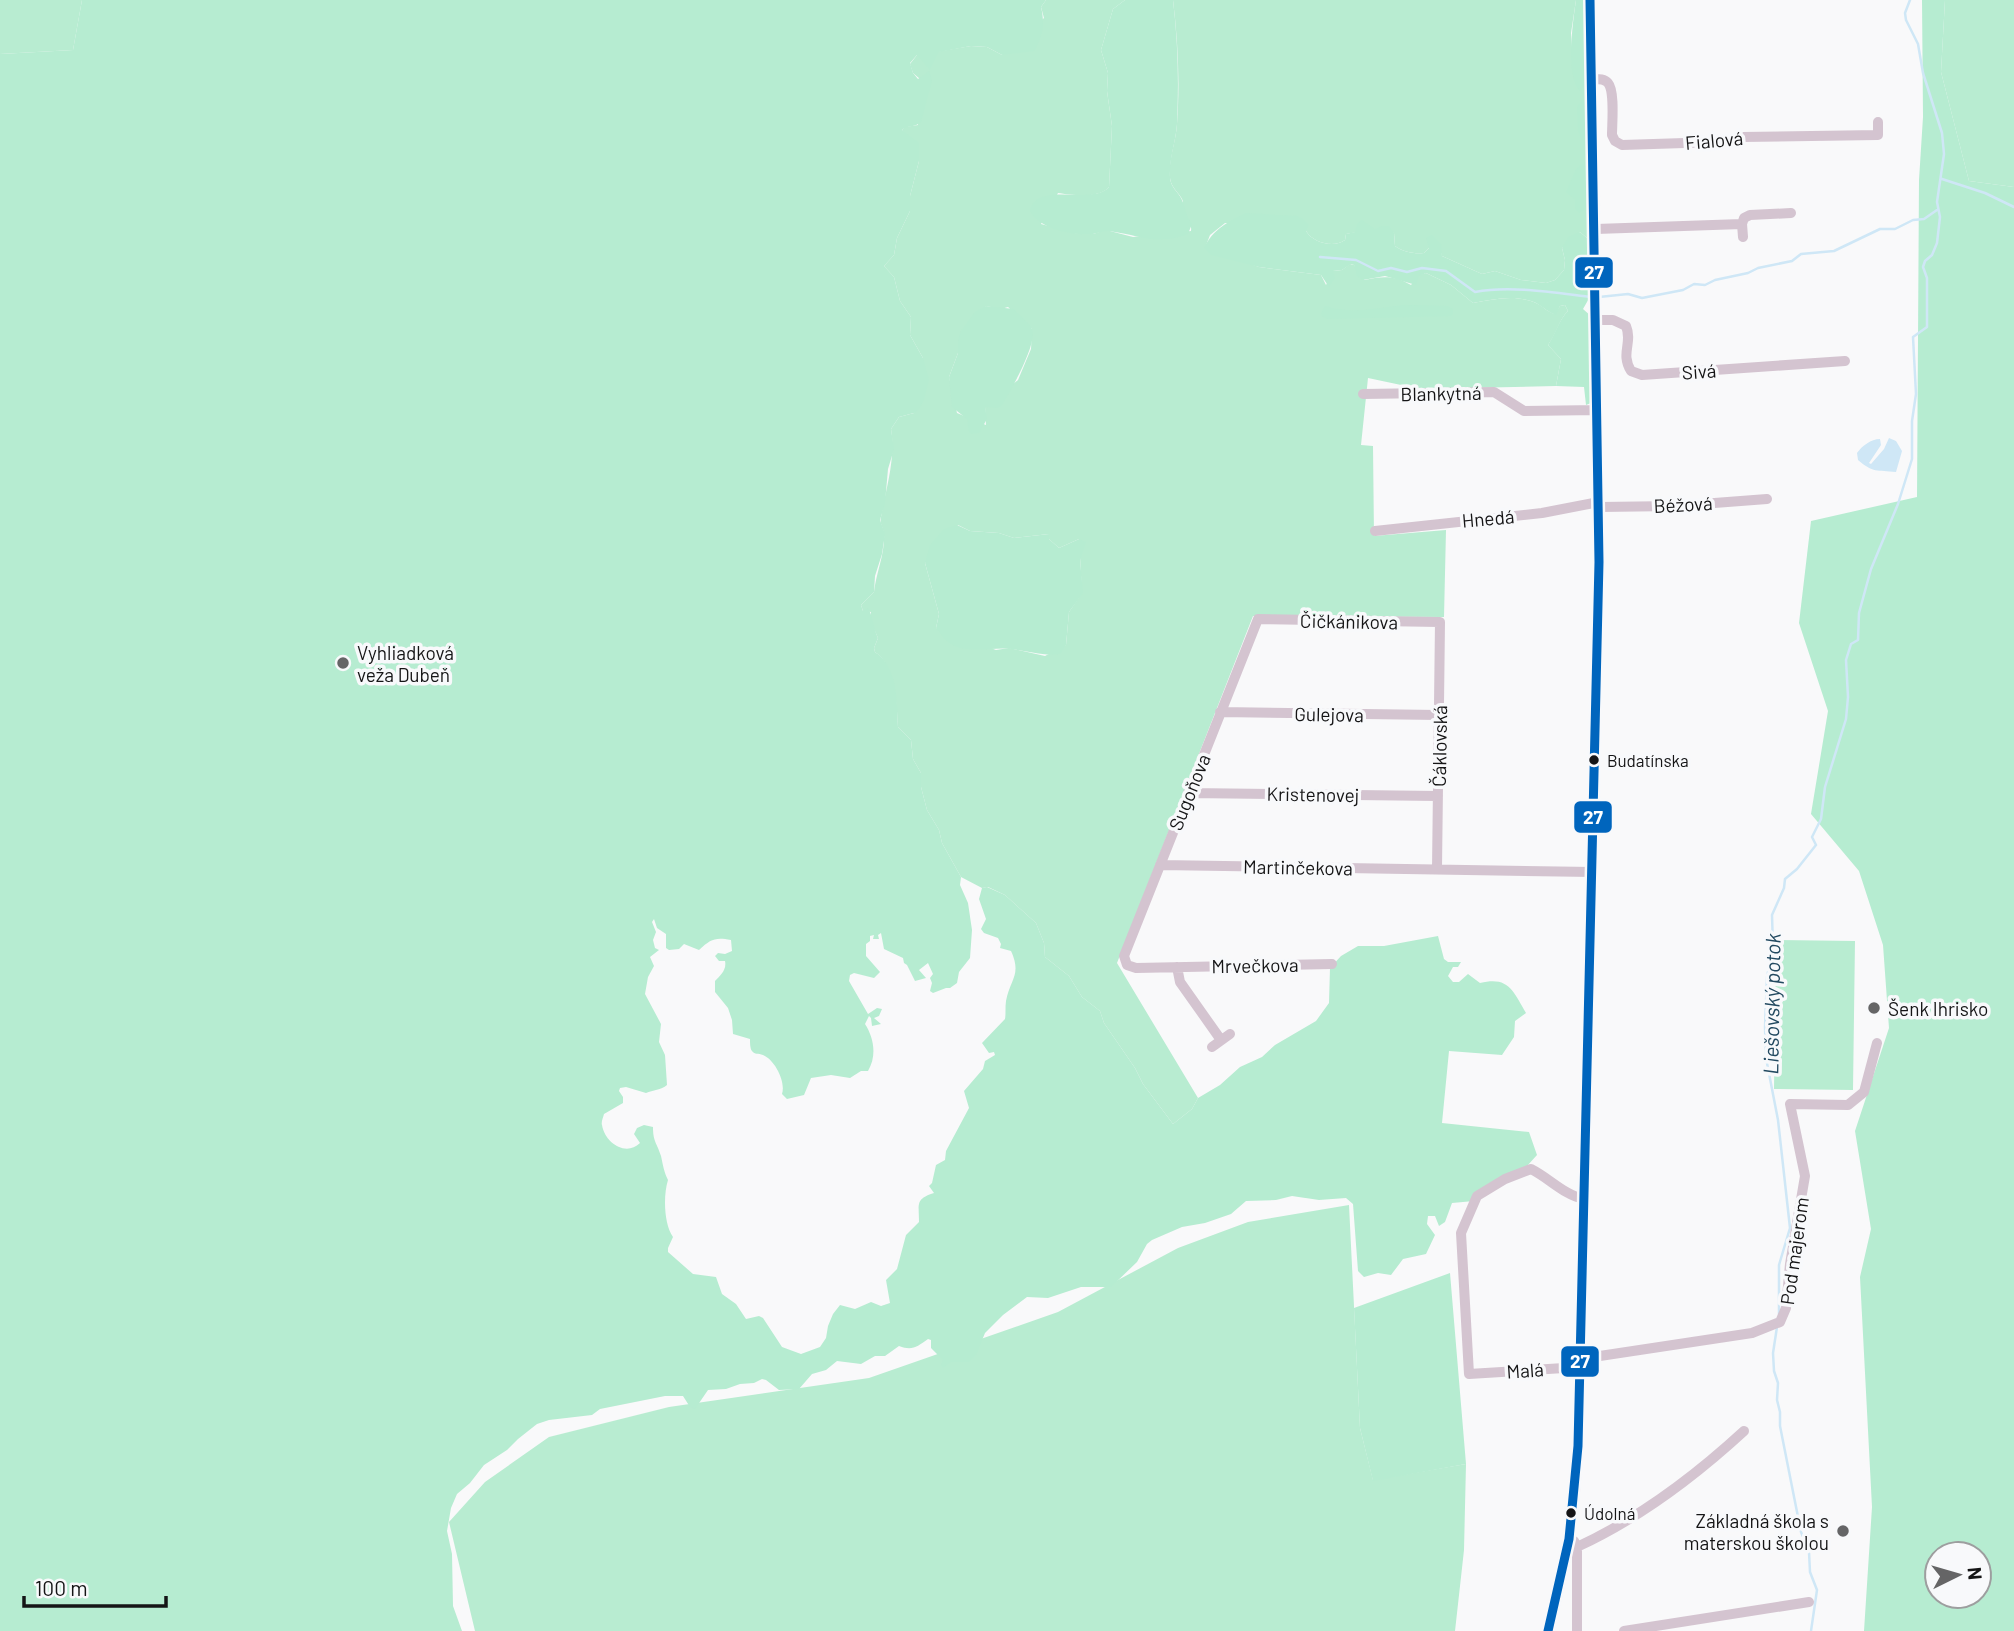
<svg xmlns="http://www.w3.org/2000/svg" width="2014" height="1631" viewBox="0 0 2014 1631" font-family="Barlow,sans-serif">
<rect width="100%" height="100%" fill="#f9f9fa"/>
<path fill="#b8ecd1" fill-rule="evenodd" d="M0 0H82L73 50 0 54Z
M1046 0H1125L1113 9 1101 50 1108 73 1107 91 1112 126 1109 187C1099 199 1072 195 1058 193L1041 224 1074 233 1093 234 1106 230 1133 237 1191 231C1192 222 1187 220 1184 212 1183 210 1183 203 1183 201 1179 192 1171 188 1170 178 1168 160 1176 142 1177 124 1180 83 1178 41 1173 0H1576L1571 33 1574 77 1587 83 1584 58 1586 43 1583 0H1595L1599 185 1587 238 1580 232 1562 248 1565 260 1564 270 1555 280 1546 283 1521 280 1495 271 1482 274 1442 256 1440 249 1429 248 1424 253C1414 254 1403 252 1395 246L1394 233 1376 229 1346 234 1345 240C1334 248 1313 243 1306 231L1225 223 1210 235 1205 248 1259 267 1321 275 1326 285 1333 271 1342 270 1350 264 1354 265 1364 280C1382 276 1395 275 1411 285L1419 275 1426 273 1451 285 1473 303C1494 299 1516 294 1536 303 1543 306 1547 312 1555 314L1560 306 1565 305 1568 311C1559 320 1556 334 1548 345L1561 359 1556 386 1420 389 1368 378 1361 445 1373 446 1374 536 1446 530 1444 617 1253 616 1117 963 1198 1098 1192 1109 1173 1124 1143 1084 1135 1068 1104 1023 1100 1011 1082 997 1069 976 1045 957 1044 943 1036 923 1005 895 988 887 982 888 961 877 942 843 939 830 927 810 921 787V773L913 759 911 740 898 727C897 705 895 665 875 652L874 648 878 638 871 622V612L863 611 861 605 874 592C876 574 884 556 884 538 885 530 879 524 881 517 886 488 896 458 891 429L899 417 914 413 923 358 910 335 911 317 900 301 894 277 884 266 894 255 897 238 910 211V196L919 161 906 136 902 130 905 127 918 125 920 79 913 73 910 64 917 55 971 46 987 47 1002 55 1044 18 1041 7ZM986 306 1001 309 1008 307 1032 329 1031 349 1018 380 985 407 986 425 957 413 949 377 958 353ZM958 525 970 531 999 533 1014 538 1049 534V539L1059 548 1079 539 1082 593 1069 612 1066 645 1045 656 1009 648 996 650 936 628 939 614 925 563Z
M1945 0H2014V187L1969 181 1941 72Z
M1776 940 1855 941 1853 1090 1774 1089Z
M1349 1205 1360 1428 1373 1480 1466 1464 1464 1550 1455 1631H475L449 1522 485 1482 549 1437 669 1407 869 1378 1058 1312 1178 1248 1248 1222Z"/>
<path fill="#b6ecd1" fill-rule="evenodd" d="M82 0H1046L1041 7C1045 23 1043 37 1034 51L1002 55 987 47 971 46 939 52 930 70 917 55 910 63 913 73 918 79 929 71 932 81 921 122C915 128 907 125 902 130L919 143V161L910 196V211L897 238 894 255 884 266 894 277 900 301 911 317 910 335 923 358 929 380 924 400 919 409 914 413 899 417 891 429 894 449 888 469 885 503 880 520 885 534 882 554 875 576 874 592 861 605 863 611 868 608C872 613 874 630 878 638L874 648 875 652C898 667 897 702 898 727L911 740 913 759 921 773V787L927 810 939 830 942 843 961 877 960 885 968 903 972 930 970 958 959 972 957 983 950 988H946L933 993 930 991 932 983 930 978 933 974 928 963 919 970 926 978 915 981 907 965 904 963 903 958 884 949 881 933 878 935 879 939H873L874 935 870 936V941L866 944V956L880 972 874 978 854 973 850 975 849 981 868 1014 877 1008 882 1009 879 1016 874 1018 881 1024 872 1026 871 1018 869 1016 865 1024C874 1038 877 1056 868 1071H861L850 1078 831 1075 811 1078 804 1095 787 1099 782 1094C786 1082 775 1060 763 1055 758 1053 755 1055 752 1051 750 1049 750 1042 750 1039L733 1034 732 1020 728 1008 715 992V981C720 976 727 970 725 961H719L715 956 718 953 725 954 732 951 731 940C715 937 711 939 699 950L684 944 679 949 669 950 666 948V934L657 928 654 919 652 922 656 932 653 940 655 948 659 950 650 957 654 966 648 977 645 994 661 1024 659 1042 665 1055 667 1085C661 1090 653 1090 646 1093L626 1087 620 1088 619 1091 623 1097V1103L604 1114C603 1118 601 1122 602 1125 605 1143 626 1157 640 1143L634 1134 637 1128 644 1125 653 1127C653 1142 657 1143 661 1156 663 1165 664 1172 668 1180 663 1196 664 1224 673 1237L668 1248V1252L693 1274 716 1277 722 1294 736 1304 746 1319 759 1316 763 1318 782 1347 801 1354 820 1347 826 1338 828 1326 833 1314 840 1305 855 1309 871 1302 881 1306 890 1303 886 1280 897 1269 906 1235 919 1222C919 1204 915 1199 934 1193L929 1186 932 1183 936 1165 945 1160 946 1151 969 1108 964 1091 983 1069 985 1061 995 1055 994 1052 989 1053 982 1043 1005 1019C1006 1014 1005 1007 1006 1001 1010 979 1022 975 1011 951L1000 948 1001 944 998 938 984 933 981 929 986 919 979 899 982 888 987 887 1005 895 1036 923 1044 943 1045 957 1069 976 1082 997 1100 1011 1104 1023 1135 1068 1143 1084 1173 1124 1192 1109 1198 1098 1220 1085 1240 1067 1262 1057 1275 1045 1316 1021 1329 1003 1330 968 1341 956 1358 946H1384L1438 936 1444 959 1448 962H1461L1458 967H1453L1448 976 1453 982H1459L1468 974 1480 983C1509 976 1513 991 1526 1013L1515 1021 1514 1037 1502 1055 1449 1051 1442 1123 1529 1132 1537 1155 1527 1166 1474 1201 1452 1203 1445 1222 1439 1226 1435 1216H1428L1427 1224 1435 1235 1426 1254 1403 1259 1391 1275 1378 1273 1364 1277 1358 1271 1353 1204 1346 1198 1319 1200 1292 1196 1276 1200 1246 1201 1231 1214 1205 1223 1182 1227 1152 1240 1147 1244 1137 1262 1111 1287H1081L1048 1298 1027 1297 1003 1315 985 1333 976 1355 969 1362H951L943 1368 941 1365 943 1360 931 1348V1340L928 1339C917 1347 912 1351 899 1346L885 1356H875L861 1364 837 1361 826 1370 812 1374 799 1389 779 1390 766 1380 762 1379 754 1383 740 1384 726 1389 708 1390 695 1409 690 1407 683 1396H665L600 1409 592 1415 549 1420 537 1424 518 1439 507 1450 484 1465 470 1483 457 1494 451 1508 447 1531 452 1554 453 1606 462 1631H0V54L73 50Z
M1125 0H1173C1178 41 1179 82 1177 124 1176 141 1169 159 1170 177 1170 187 1178 191 1182 200 1186 209 1185 214 1192 224L1188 234C1155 246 1140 235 1109 231 1103 231 1099 233 1093 234 1074 236 1039 229 1030 211 1036 180 1092 206 1109 187L1112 126 1107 91 1108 73 1101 50 1113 9Z
M1576 0H1583L1586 43 1584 58 1587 83 1580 91C1565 77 1573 20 1576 0Z
M1922 0H1945L1941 72 1969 181 2014 187V1631H1864L1872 1507 1860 1277 1871 1229 1855 1131 1889 1028 1883 945 1859 871 1811 814 1828 711 1799 623 1811 521 1917 497 1919 180 1923 117ZM1937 1554H1979V1596H1937Z
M1582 100 1588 105 1589 132 1586 139 1582 140 1578 131 1577 107Z
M1582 164 1588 167V203L1586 209 1579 213 1575 209V200L1566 192 1576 169Z
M1246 213 1297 216 1303 219 1309 225 1306 231C1313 243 1334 248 1345 240L1346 234 1355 232 1357 224 1362 220 1375 229 1382 226H1389L1394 233 1395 246C1403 252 1414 254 1424 253L1429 248 1426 238 1432 235 1441 244 1442 256 1482 274 1495 271 1521 280 1546 283 1555 280 1564 270 1565 260 1562 248 1568 237 1580 232 1587 238 1591 295 1583 309 1592 317 1594 335 1590 370 1591 403 1586 405 1584 387 1556 386 1561 359 1548 345C1555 334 1559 320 1568 311L1565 305 1560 306 1556 315C1548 312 1543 307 1536 303 1516 294 1494 299 1473 303L1451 285 1426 273 1419 276 1416 285 1385 276 1363 280 1357 276 1354 265 1351 264 1342 270 1333 271 1335 278 1329 287 1321 275 1259 267 1211 255 1204 248C1213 229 1228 222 1246 213Z
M986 306 1014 309C1019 316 1029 322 1032 329 1038 343 1010 392 1002 405L998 408 985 407 987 419 979 433 971 434 969 432 967 419 952 407 949 377 958 353V341L961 331 975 312Z
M1325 306C1349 314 1372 309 1396 306 1413 304 1430 306 1447 306L1453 309V314L1451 316 1327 319 1322 316 1321 313Z
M957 525 970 531 999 533 1014 538 1049 534V539L1059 548 1079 539 1086 542 1080 560 1083 593 1069 612 1066 645 1060 654C1042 656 1029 651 1011 649 993 647 968 654 951 644 945 641 941 634 936 628L939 614 925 563 930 545 944 529Z
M1450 1273 1466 1464 1373 1481 1360 1428 1354 1308Z"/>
<path fill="#cfe7f6" d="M1889 438 1896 441 1902 451 1896 472C1877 470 1873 473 1858 460L1857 453C1862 446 1871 439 1880 439L1881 445 1869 463 1871 464 1884 449Z"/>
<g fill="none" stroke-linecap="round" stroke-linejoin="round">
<path stroke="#cfe7f6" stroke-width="2.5" d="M1942 179 1985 193 2014 207
M1320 257 1356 260 1378 271 1391 268 1407 272 1422 268 1446 271 1475 292C1510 285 1557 293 1592 297
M1599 297 1628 294 1642 298 1683 290 1694 284 1705 285 1715 280 1748 273 1758 268 1792 261 1801 254 1834 251 1880 229H1895L1913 220 1924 219 1937 210
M1779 1314V1265L1790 1228 1778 1120 1766 1058 1765 1027 1767 977 1773 947 1772 915 1784 888 1785 879 1797 869 1816 845 1812 837 1821 819 1825 787 1846 719 1848 697 1846 660 1851 644 1858 640 1859 613 1871 569 1898 504 1912 459V421L1916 394 1913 337 1927 327V278L1923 267 1925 261 1932 255 1937 243 1940 217 1937 202 1944 154 1942 133 1923 73 1918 44 1906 20 1905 13 1910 0
M1777 1327 1773 1353 1774 1371 1778 1383 1777 1400 1780 1412V1426L1801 1532 1809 1552 1810 1572 1817 1590 1811 1631"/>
<path stroke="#d4c4d0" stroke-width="10" d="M1592 79C1597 79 1604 78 1608 83 1615 91 1612 124 1612 135L1615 141 1622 145 1716 142 1742 137 1878 135V122
M1742 224 1743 237
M1596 229 1742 224 1744 218 1750 215 1791 213
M1597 320H1613L1626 326C1633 343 1620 353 1631 371L1642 375 1845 361
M1363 394 1494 392 1524 411 1598 410
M1600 507 1675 506 1767 499
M1375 531 1542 513 1599 502
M1220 712 1439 715
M1188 793 1438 796
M1160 865 1593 872
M1332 964 1136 968 1127 965 1124 956 1258 619 1440 622 1437 869
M1177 967 1180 982 1221 1040
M1212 1047 1230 1034
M1580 1359 1752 1333 1780 1322 1786 1308 1790 1264 1805 1176 1790 1104 1848 1105 1864 1092 1877 1043
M1580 1367 1469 1374 1461 1233 1477 1196 1505 1179 1531 1169C1549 1178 1564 1195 1584 1199
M1574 1541 1577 1547V1631
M1577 1547C1638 1519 1694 1477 1744 1431
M1548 1631C1566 1570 1576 1509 1578 1446L1599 562 1590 0
M1624 1631 1809 1602"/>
<g stroke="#f8f9fb" stroke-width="14">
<path id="bus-1" d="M1548 1631 1569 1539 1578 1446 1599 562 1590 0"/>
</g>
<use href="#bus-1" stroke="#0065bd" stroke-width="9"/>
</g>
<g fill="#656566" stroke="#f8f9fb" stroke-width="2.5">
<circle cx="343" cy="663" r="7"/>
<circle cx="1874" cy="1008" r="7"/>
<circle cx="1843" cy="1531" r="7"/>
</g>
<g fill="#151516" stroke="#f8f9fb" stroke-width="2.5">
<circle cx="1594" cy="760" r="6"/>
<circle cx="1571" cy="1513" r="6"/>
</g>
<g text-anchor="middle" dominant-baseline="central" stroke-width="7" stroke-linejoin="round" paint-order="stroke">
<g font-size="17" fill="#151516" stroke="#f8f9fb" text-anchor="start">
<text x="1607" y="760">Budatínska</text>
<text x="1584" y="1513">Údolná</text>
</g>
<g font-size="19" fill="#151516" stroke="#f8f9fb">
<text transform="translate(1714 140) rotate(-5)">Fialová</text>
<text transform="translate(1699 371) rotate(-4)">Sivá</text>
<text transform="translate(1441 393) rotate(-1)">Blankytná</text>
<text transform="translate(1683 504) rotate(-3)">Béžová</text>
<text transform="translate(1488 518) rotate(-5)">Hnedá</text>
<text transform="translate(1349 621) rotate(1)">Čičkánikova</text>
<text transform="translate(1329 714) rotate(1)">Gulejova</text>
<text transform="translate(1439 746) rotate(-89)">Čáklovská</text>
<text transform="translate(1189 792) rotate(-68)">Sugoňova</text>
<text transform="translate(1313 794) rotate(1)">Kristenovej</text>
<text transform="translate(1298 867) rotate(1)">Martinčekova</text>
<text transform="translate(1255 965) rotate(-1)">Mrvečkova</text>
<text transform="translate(1794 1251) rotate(-82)">Pod majerom</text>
<text transform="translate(1525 1370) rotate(-4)">Malá</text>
</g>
<g font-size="19" fill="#151516" stroke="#f8f9fb" text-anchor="start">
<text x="357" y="652">Vyhliadková<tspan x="357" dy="22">veža Dubeň</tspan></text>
<text x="1888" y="1008">Šenk Ihrisko</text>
<text x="1829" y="1520" text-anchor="end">Základná škola s<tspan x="1829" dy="22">materskou školou</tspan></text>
</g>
<g font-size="21" font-style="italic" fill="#224960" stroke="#f8f9fb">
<text transform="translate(1771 1004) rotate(-89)">Liešovský potok</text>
</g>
</g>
<g stroke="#f8f9fb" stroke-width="2.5">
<rect x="1574" y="256" width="40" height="33" rx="7" fill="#0065bd"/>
<rect x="1573" y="800" width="40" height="34" rx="7" fill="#0065bd"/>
<rect x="1560" y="1345" width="40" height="33" rx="7" fill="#0065bd"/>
</g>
<g font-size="19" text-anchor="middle" font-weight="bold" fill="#fff">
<text x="1594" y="279">27</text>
<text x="1593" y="824">27</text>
<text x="1580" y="1368">27</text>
</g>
<g transform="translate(1958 1575) rotate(85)"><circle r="33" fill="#f8f9fb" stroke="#9d9e9f" stroke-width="2"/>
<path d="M0-5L12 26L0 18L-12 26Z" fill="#656566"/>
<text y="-10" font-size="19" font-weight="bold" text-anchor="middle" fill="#151516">N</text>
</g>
<path d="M24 1596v10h142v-10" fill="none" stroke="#151516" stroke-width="3.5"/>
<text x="35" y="1596" font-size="21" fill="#151516" stroke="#f8f9fb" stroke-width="5" paint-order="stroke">100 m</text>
</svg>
